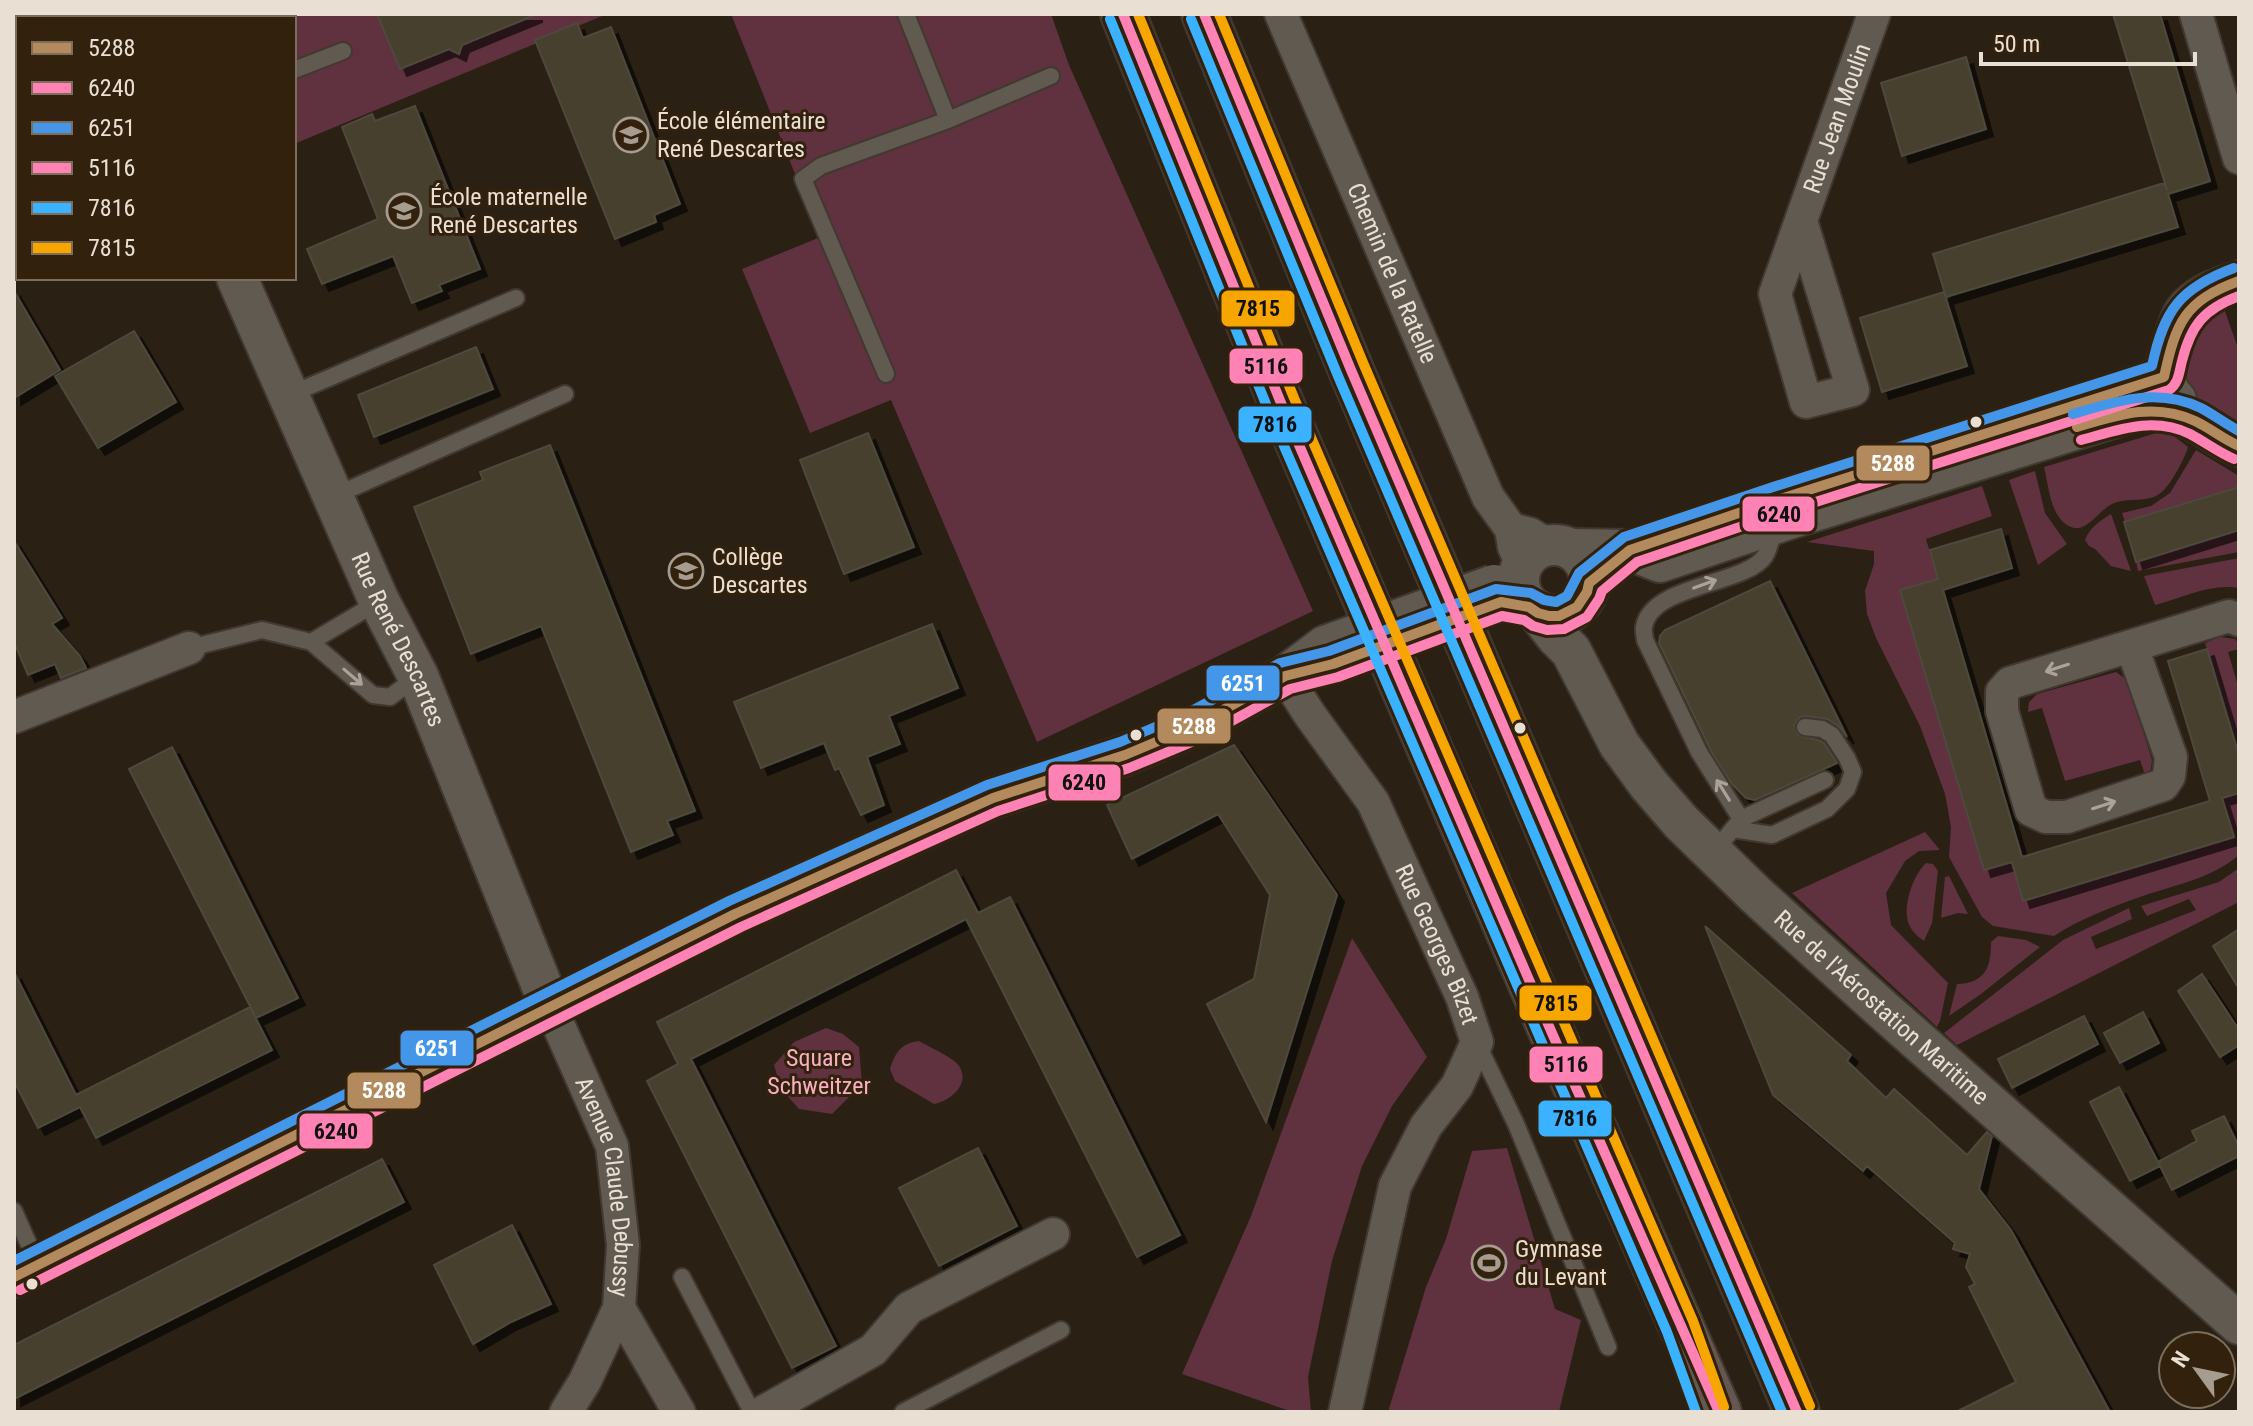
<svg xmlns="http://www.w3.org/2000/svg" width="2253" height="1426" viewBox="0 0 2253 1426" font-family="'Roboto Condensed',sans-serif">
<defs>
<filter id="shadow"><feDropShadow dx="7" dy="7" stdDeviation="0" flood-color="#0009"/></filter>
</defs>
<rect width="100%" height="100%" fill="#2a2014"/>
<path fill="#60313e" d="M168 14H607L294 144V18H170Z
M731 14H1051L1069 65 1313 611 1037 742 891 400 810 433 742 269 823 236 803 194Z
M2220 297 2239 351V432L2193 402 2181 371 2184 346Z
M2166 430 2188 447C2185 458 2172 482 2164 490 2150 505 2129 496 2112 504 2099 510 2086 534 2071 527 2050 518 2049 487 2044 467Z
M2196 450 2239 476V487L2125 522 2122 513 2151 506 2170 493Z
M2035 471 2045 513 2067 544 2038 565 2009 480Z
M1982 486 1992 516 1926 539 1938 579 1900 590 1984 869 2012 862 2024 900 2233 837 2222 798 2239 793V855C2211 879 2174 885 2140 897 2109 908 2082 918 2054 936L1993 926 1982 917 1949 857 1951 827 1945 794 1920 726 1876 638 1867 614 1865 591 1874 564V551L1807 542Z
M2111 514 2131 571 2111 566 2095 549 2089 546 2085 540C2089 528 2101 520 2111 514Z
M2239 530V552L2138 571 2136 562Z
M2239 558V588C2211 583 2182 598 2155 605L2144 576Z
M2220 637 2235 639 2239 644V649L2228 652 2239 689V756L2205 643Z
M2116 672 2127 680 2152 760 2151 769 2145 775 2140 760 2065 781 2042 708 2028 712 2029 702 2037 694Z
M1925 832 1940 850 1919 851 1905 861 1886 893 1891 925 1948 983 1940 1021 1937 1027 1792 893Z
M1926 863 1933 864 1938 871 1932 923 1924 941C1917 936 1911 931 1908 922 1903 905 1913 875 1926 863Z
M2239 868V902L1957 1045 1944 1033 2063 940 2129 908 2132 919 2091 937 2096 949 2196 910 2189 899 2147 916 2141 906 2219 882Z
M1949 876 1968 914 1958 913 1941 918 1945 877Z
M1998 936 2026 940 2040 947 1981 994 1949 1016 1957 984C1986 983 1991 967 1991 942Z
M1352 938 1427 1057 1392 1106 1362 1166 1332 1261 1308 1377 1311 1412H1293L1182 1374 1251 1216Z
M826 1028 843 1034 859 1047 862 1084 832 1114 799 1109 781 1089 774 1065 794 1042Z
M919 1041C929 1047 953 1057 959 1066 971 1084 950 1101 934 1104L895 1081 890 1069C895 1053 901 1043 919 1041Z
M1507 1148 1555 1309 1581 1320 1559 1412H1388L1426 1287 1446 1239 1472 1151Z"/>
<path fill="#46402e" stroke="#4e493e" stroke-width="2" filter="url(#shadow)" d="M377 14H535V15L462 45 459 54 449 49 400 69Z
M2113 14H2160L2210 181 2168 194 2178 227 1946 297 1933 254 2164 183 2167 190Z
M577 23 583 38 611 27 680 204 654 215 656 222 615 239 535 40Z
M1966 57 1986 129 1902 156 1881 83Z
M415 106 480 269 439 285 442 291 412 303 393 256 322 284 307 249 378 219 342 127 372 114 375 121Z
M14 291 60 370 14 398Z
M1944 292 1967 366 1882 392 1860 318Z
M134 331 176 402 98 448 55 376Z
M476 347 493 389 374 437 358 395Z
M868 433 914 547 844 574 800 460Z
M550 445 695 811 667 821 673 835 631 852 541 626 471 654 414 507 483 480 480 472Z
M2239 487V530L2136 562 2124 522Z
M2001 529 2012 568 1943 590 2022 857 2210 801 2168 661 2207 649 2239 756V793L2222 798 2234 837 2023 901 2012 862 1984 870 1900 590 1938 579 1930 550Z
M14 541 62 618 52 624 80 656 86 668 61 678 55 664 28 675 14 642Z
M1770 581 1847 737 1838 726 1827 719 1806 716 1800 717 1794 725 1798 735 1818 740 1824 743 1837 763 1755 800 1746 798 1732 784 1712 753 1659 643 1660 636 1665 630Z
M932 624 958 688 889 716 900 744 867 757 884 805 861 815 839 768 835 770 824 743 761 768 734 702Z
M1234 745 1337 895 1266 1122 1207 1004 1254 979 1270 895 1218 814 1132 859 1107 805Z
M172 747 298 998 256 1018 129 769Z
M956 870 978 913 1010 897 1180 1235 1137 1257 966 919 691 1059 836 1346 792 1368 647 1081 678 1064 657 1022Z
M1705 926 1851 1055 1847 1061 1886 1098 1894 1089 1967 1155 1987 1132 1992 1136 1979 1189 2011 1230 2110 1412H1956L2016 1382 1969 1287 1975 1284 1966 1267 1970 1254 1953 1249 1955 1243 1867 1166 1863 1171 1773 1095Z
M2239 929V989L2213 946Z
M14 972 76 1095 250 1007 272 1050 96 1138 80 1107 38 1128 14 1081Z
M2202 974 2239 1030V1045L2220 1057 2178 991Z
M2143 1012 2159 1043 2120 1063 2104 1033Z
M2084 1016 2098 1044 2012 1088 1998 1059Z
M2119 1087 2160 1166 2130 1181 2090 1102Z
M2224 1116 2239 1147V1156L2172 1190 2158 1162 2197 1141 2192 1131Z
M978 1148 1017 1226 939 1266 899 1188Z
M382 1159 404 1202 14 1399V1345Z
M512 1225 551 1304 511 1322 473 1344 434 1265Z"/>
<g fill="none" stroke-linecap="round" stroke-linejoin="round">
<g stroke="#413931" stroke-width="20">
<path id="service" d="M906 14 948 120
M294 70 343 51
M886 374 803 179 821 166 948 120 1051 76
M289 395 516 298
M334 496 565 394
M378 602 311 642 373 695 390 697 418 676
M189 648 262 630 311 642
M1741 819 1825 780
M1733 829 1772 835 1827 809 1847 789 1853 772 1847 758 1832 735 1822 729 1805 727
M1713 853 1741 819 1699 752 1645 640C1645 636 1643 632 1644 627 1651 584 1746 585 1765 556 1773 543 1775 515 1777 500
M1477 1043 1516 1124 1608 1347
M14 1211 38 1265
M682 1277 752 1412
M903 1412 1061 1330"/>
</g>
<g stroke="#413931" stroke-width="36">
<g id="minor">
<path id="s1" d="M1281 14 1488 497 1511 529 1514 547 1522 564"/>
<path d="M2196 14 2239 158"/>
<path d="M14 148 18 160"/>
<path id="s2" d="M1801 221 1853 390 1806 402 1775 294 1874 14"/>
<path d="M1511 529 1530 534 1548 545"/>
<path d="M2132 647 2171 757 2169 776 2163 785 2067 817H2046L2031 810 2002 711V692L2010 683 2229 616 2239 620"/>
<path id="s3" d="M1285 676 1310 715 1373 802 1462 997 1477 1042 1457 1086 1426 1126 1395 1186 1345 1412"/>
<path d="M14 717 189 648"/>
<path id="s4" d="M550 1006 612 1146 623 1245 619 1308 585 1381 566 1412"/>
<path d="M619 1308 679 1412"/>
<path d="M763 1412 873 1350 909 1308 1053 1234"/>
</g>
</g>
<g stroke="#413931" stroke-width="44">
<g id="tertiary">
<path d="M123 14 125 18"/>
<path id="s5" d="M237 278 379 601 418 676 550 1006"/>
<path d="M2100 398 2164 377"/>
<path d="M2176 400C2171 395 2166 386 2165 378 2163 369 2179 320 2185 312 2196 296 2221 287 2239 281"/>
<circle cx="1554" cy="580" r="35"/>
<path d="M1571 549 1630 550 1660 562 1792 518 2141 409C2159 410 2176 413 2193 420 2209 428 2222 440 2239 446"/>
<path d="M1589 583 1630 550 1639 547"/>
<path id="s6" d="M1538 613 1557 637 1571 651 1619 744 1649 785 1681 822 1756 895 1882 1009 2239 1324"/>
<path d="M14 1277 735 914 993 798 1125 755 1194 726 1285 676 1325 646"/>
</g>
</g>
<g stroke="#413931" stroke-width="48">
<path id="motorway" d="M1123 14 1281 403 1548 1024 1719 1412
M1204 14 1351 370 1797 1412"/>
</g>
<use href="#service" stroke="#615a50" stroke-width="16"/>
<use href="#minor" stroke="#615a50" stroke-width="32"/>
<use href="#tertiary" stroke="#615a50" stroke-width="40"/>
<use href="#motorway" stroke="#65574f" stroke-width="44"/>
<g stroke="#413931" stroke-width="44" stroke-linecap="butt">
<path id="tertiary-bridge" d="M1325 646 1494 585"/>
</g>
<use href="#tertiary-bridge" stroke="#615a50" stroke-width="40"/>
<g stroke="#32210c" stroke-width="16">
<path id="bus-1" d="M2077 427C2117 415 2155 402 2195 421 2210 428 2223 439 2239 446
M14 1277 735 914 993 798 1125 755 1194 726 1285 676 1333 664 1501 602 1529 607 1538 613 1549 616H1559L1577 607 1587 592 1589 583 1630 550 1777 500 2164 377C2176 323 2184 301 2239 281"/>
</g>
<g stroke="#32210c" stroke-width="16">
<path id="bus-2" d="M2081 440C2118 430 2153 416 2190 434 2205 442 2218 452 2234 459
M20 1290 741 927 998 811 1129 768 1199 739 1290 689 1338 677 1502 616 1524 620 1533 626 1547 630 1564 629 1587 617 1599 599 1602 591 1637 562 1781 513 2169 390C2179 383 2179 372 2182 361 2191 325 2204 309 2239 296"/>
</g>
<g stroke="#32210c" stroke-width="16">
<path id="bus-3" d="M2073 414C2117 401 2157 387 2201 408 2214 415 2226 424 2239 431
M14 1261 729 901 987 785 1120 742 1188 713 1280 663 1329 651 1496 589 1531 593 1544 600 1556 602 1567 596 1579 573 1624 537 1773 487 2152 366C2164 310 2180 288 2234 268"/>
</g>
<g stroke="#32210c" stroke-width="16">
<path id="bus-4" d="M1123 14 1281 403 1548 1024 1719 1412
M1204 14 1351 370 1797 1412"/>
</g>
<g stroke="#32210c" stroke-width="16">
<path id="bus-5" d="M1110 19 1268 409 1667 1332 1696 1412
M1191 19 1338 376 1782 1412"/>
</g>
<g stroke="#32210c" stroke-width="16">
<path id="bus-6" d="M1138 14 1294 398 1693 1321 1724 1407
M1219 14 1364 365 1810 1406"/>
</g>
<use href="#bus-1" stroke="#b38a5d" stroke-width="10"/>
<use href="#bus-2" stroke="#ff82b4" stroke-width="10"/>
<use href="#bus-3" stroke="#4396e8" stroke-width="10"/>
<use href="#bus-4" stroke="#ff82b4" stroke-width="10"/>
<use href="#bus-5" stroke="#3bb2ff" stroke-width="10"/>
<use href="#bus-6" stroke="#f7a600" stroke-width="10"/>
</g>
<defs><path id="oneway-shaft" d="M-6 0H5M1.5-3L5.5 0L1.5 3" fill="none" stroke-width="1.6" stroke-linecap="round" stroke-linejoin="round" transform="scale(2)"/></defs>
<g stroke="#aca398">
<use href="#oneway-shaft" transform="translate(1705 584) rotate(-20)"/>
<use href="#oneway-shaft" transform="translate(2057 668) rotate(162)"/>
<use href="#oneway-shaft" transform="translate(353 677) rotate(41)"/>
<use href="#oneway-shaft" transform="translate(1723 790) rotate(-122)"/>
<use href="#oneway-shaft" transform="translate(2104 805) rotate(-18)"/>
</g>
<defs>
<g id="school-ring" transform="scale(1.8)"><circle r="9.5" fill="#32210c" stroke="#a79c90" stroke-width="1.5"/><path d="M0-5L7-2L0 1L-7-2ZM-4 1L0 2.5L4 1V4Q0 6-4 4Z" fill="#a79c90"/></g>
<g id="stadium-ring" transform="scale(1.8)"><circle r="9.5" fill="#32210c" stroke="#a79c90" stroke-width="1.5"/><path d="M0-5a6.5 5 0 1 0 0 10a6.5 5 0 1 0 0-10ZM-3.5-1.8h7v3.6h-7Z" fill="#a79c90"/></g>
</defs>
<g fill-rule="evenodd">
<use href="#school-ring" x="631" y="135"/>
<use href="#school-ring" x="404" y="211"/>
<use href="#school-ring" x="686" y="571"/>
<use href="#stadium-ring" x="1489" y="1263"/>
</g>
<g fill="#eadfd3" stroke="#32210c" stroke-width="3">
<circle cx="1976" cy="422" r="7"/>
<circle cx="1520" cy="728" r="7"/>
<circle cx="1136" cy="735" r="7"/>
<circle cx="32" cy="1284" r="7"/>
</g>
<g text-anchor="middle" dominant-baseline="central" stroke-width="6" stroke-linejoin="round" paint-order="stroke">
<g font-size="24" fill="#eadfd3" stroke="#32210c">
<text stroke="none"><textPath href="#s2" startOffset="524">Rue Jean Moulin</textPath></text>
<text stroke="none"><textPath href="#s1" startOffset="282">Chemin de la Ratelle</textPath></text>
<text stroke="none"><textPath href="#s5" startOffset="396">Rue René Descartes</textPath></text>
<text stroke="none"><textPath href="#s3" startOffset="310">Rue Georges Bizet</textPath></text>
<text stroke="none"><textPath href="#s6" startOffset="528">Rue de l'Aérostation Maritime</textPath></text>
<text stroke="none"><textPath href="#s4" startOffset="192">Avenue Claude Debussy</textPath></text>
</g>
<g font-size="24" fill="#eadfd3" stroke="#32210c" text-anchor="start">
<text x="657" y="121">École élémentaire<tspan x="657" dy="28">René Descartes</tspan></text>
<text x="430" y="197">École maternelle<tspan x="430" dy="28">René Descartes</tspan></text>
<text x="712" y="557">Collège<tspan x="712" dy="28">Descartes</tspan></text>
<text x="1515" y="1249">Gymnase<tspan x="1515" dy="28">du Levant</tspan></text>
</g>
<g font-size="24" fill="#f9afc3" stroke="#32210c">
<text x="819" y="1058">Square<tspan x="819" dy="28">Schweitzer</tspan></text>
</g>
</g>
<g stroke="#32210c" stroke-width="3">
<rect x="1220" y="289" width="76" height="39" rx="8" fill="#f7a600"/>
<rect x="1228" y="347" width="76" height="38" rx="8" fill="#ff82b4"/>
<rect x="1237" y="405" width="76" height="39" rx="8" fill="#3bb2ff"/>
<rect x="1855" y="444" width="76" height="38" rx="8" fill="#b38a5d"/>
<rect x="1741" y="495" width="75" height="38" rx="8" fill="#ff82b4"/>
<rect x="1205" y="664" width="76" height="38" rx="8" fill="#4396e8"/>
<rect x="1156" y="707" width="76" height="38" rx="8" fill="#b38a5d"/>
<rect x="1047" y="763" width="75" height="39" rx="8" fill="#ff82b4"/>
<rect x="1518" y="984" width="75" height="38" rx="8" fill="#f7a600"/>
<rect x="399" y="1029" width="76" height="38" rx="8" fill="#4396e8"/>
<rect x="1528" y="1045" width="76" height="39" rx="8" fill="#ff82b4"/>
<rect x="346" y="1071" width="76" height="39" rx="8" fill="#b38a5d"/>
<rect x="1537" y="1099" width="76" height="39" rx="8" fill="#3bb2ff"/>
<rect x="298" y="1112" width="76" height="38" rx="8" fill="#ff82b4"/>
</g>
<g font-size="22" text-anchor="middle" font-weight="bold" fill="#fff">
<text x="1893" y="471">5288</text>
<text x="1243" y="691">6251</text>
<text x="1194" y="734">5288</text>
<text x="437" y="1056">6251</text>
<text x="384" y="1098">5288</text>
</g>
<g font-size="22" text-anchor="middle" font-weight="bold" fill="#111">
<text x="1258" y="316">7815</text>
<text x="1266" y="374">5116</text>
<text x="1275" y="432">7816</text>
<text x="1779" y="522">6240</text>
<text x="1084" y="790">6240</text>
<text x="1556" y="1011">7815</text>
<text x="1566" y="1072">5116</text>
<text x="1575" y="1126">7816</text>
<text x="336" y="1139">6240</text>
</g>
<rect width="2253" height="1426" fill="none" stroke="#eadfd3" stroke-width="32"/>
<rect x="16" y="16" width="280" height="264" fill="#32210c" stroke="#7c6d5c" stroke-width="2"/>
<rect x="32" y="42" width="40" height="12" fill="#b38a5d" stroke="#7c6d5c" stroke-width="2"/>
<text x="88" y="56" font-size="24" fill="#eadfd3">5288</text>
<rect x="32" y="82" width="40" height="12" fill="#ff82b4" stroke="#7c6d5c" stroke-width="2"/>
<text x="88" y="96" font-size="24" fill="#eadfd3">6240</text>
<rect x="32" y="122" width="40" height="12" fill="#4396e8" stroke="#7c6d5c" stroke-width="2"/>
<text x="88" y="136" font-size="24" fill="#eadfd3">6251</text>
<rect x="32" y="162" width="40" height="12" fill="#ff82b4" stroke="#7c6d5c" stroke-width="2"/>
<text x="88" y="176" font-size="24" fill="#eadfd3">5116</text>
<rect x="32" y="202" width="40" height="12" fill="#3bb2ff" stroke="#7c6d5c" stroke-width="2"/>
<text x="88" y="216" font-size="24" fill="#eadfd3">7816</text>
<rect x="32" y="242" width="40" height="12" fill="#f7a600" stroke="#7c6d5c" stroke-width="2"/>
<text x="88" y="256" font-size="24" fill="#eadfd3">7815</text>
<g transform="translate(2197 1370) rotate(303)"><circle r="38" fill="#32210c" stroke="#7c6d5c" stroke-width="2"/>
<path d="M0-6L14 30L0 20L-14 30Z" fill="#a79c90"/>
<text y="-12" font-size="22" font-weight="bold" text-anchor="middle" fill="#eadfd3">N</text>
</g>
<path d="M1981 52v12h214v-12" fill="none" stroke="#eadfd3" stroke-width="4"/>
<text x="1993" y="52" font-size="24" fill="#eadfd3" stroke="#32210c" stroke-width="6" paint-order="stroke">50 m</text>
</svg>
